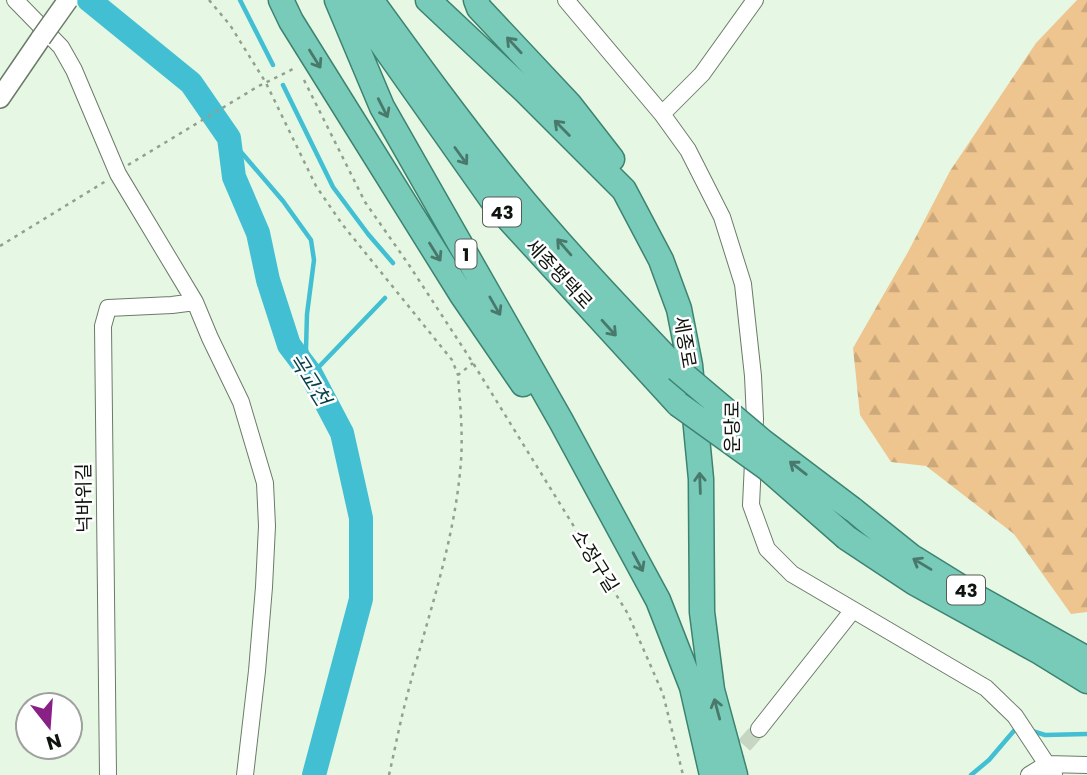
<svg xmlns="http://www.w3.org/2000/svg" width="1087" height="775" viewBox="0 0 1087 775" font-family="Poppins,'Noto Sans KR',sans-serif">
<defs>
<pattern id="forest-firs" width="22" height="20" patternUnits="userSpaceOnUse" patternTransform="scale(1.75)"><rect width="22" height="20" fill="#efc58f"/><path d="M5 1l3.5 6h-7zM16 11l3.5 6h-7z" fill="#cca87a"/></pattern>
</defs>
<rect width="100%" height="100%" fill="#e6f8e3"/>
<path fill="url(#forest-firs)" d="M1077 0H1087V612L1071 614 1014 534 926 466 891 462 860 415 853 348 908 252 950 171 1036 43Z"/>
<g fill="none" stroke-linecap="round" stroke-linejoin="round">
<path stroke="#42bfd3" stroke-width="4.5" d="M240 0 273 65
M283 85 333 187 368 234 393 263
M229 138 283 201 311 240 314 260 307 314 306 349 311 374
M312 374 385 298
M1029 730 1045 735 1087 734
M971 775 989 760 1018 726"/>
<path stroke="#42bfd3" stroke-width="24" d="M89 0 191 83 229 138 234 177 258 233 268 280 289 345 311 374 342 433 361 518V599L314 775"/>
<path stroke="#c6d6c3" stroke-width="16" stroke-dasharray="16 8" stroke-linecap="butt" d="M728 763 759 729"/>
<g stroke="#6b7b69" stroke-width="18">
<path id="minor" d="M15 0 61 47 74 70 118 174 195 302 172 305 108 308 103 326 108 775
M566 0 662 114 688 150 722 217 743 284 753 376 755 419 751 505 767 549 792 574 986 688 1015 716 1054 775
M662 114 702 74 755 0
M195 302 210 338 241 402 265 483 267 526 264 587 257 671 245 775
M759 729 853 610
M1029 775 1047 764 1087 765"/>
</g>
<g stroke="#6b7b69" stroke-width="22">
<path id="tertiary" d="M0 98 41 38"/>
</g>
<g stroke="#3d8371" stroke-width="27">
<path id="trunk" d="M281 0 291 21 462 295 523 384
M337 0 382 107 561 421 658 600 692 687 712 775
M351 0 495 204 678 404
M371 0C416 62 461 124 509 183 562 248 620 309 677 369
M428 0 525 91 624 190 661 260 679 309 690 365 701 479 702 612 712 690 735 775
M476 0 479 8 570 105 612 159
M852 509 912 557 980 599 1087 659
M847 538 915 583 1040 652 1087 681"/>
</g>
<path stroke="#92a090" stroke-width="2.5" stroke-dasharray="3.5 5" stroke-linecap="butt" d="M209 0 230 25 266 83 316 186 342 224 452 360 458 375
M304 80 365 202 409 265 473 363 628 614 663 694 683 775
M128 165 257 87 297 67
M0 246 106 181
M389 775C395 749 400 722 407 696 427 618 455 542 461 461 463 432 460 403 458 375L473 363"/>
<use href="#minor" stroke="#fff" stroke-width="16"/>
<use href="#tertiary" stroke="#fff" stroke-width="19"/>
<use href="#trunk" stroke="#78cbb8" stroke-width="24"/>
<g stroke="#6b7b69" stroke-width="22" stroke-linecap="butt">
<path id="tertiary-bridge" d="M41 38 68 0"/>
</g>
<g stroke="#3d8371" stroke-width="27" stroke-linecap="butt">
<path id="trunk-bridge" d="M677 369 762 441 852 509
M678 404 767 468 847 538"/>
</g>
<use href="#tertiary-bridge" stroke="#fff" stroke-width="19"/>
<use href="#trunk-bridge" stroke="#78cbb8" stroke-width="24"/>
</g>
<defs><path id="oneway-shaft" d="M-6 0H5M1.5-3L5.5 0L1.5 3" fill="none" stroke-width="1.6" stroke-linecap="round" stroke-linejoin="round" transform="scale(1.75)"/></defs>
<g stroke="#49796c">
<use href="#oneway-shaft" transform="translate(514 45) rotate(-133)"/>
<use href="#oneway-shaft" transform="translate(315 59) rotate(58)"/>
<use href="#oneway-shaft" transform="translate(383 108) rotate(63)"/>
<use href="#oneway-shaft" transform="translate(562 128) rotate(-135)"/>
<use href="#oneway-shaft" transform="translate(461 156) rotate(54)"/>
<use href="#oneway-shaft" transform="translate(564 247) rotate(-131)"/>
<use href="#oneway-shaft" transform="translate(435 252) rotate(58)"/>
<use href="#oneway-shaft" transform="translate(495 306) rotate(60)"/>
<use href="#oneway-shaft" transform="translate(609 328) rotate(48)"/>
<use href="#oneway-shaft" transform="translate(798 468) rotate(-142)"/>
<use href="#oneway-shaft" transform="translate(700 483) rotate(-92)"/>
<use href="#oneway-shaft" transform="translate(638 562) rotate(62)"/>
<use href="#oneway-shaft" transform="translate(922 564) rotate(-149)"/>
<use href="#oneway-shaft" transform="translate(717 709) rotate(-105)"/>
</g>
<g text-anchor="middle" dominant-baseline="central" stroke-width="5" stroke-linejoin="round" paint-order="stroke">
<g fill="#fff" stroke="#575b56" stroke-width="2">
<rect x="483" y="197.5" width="38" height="29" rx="5"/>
<rect x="455.5" y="239.5" width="21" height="29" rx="5"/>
<rect x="947" y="575.5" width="38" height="29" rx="5"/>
</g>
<g font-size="18" font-weight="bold" fill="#0f150e">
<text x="502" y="212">43</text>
<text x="466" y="254">1</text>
<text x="966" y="590">43</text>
</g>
<g font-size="19" fill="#0f150e" stroke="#fff">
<text transform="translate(559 274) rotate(47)">세종평택로</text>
<text transform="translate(685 342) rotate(80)">세종로</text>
<text transform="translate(732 427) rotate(-90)">운당로</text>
<text transform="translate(84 498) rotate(-91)">넉바위길</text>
<text transform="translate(595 561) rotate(58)">소정구길</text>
</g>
<g font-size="21" font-style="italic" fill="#053f48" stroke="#fff">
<text transform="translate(310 379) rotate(58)">곡교천</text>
</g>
</g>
<g transform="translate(49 726) rotate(163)"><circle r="33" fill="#ffffff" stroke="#9fa19f" stroke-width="2"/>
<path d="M0-5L12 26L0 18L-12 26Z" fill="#882086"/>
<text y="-10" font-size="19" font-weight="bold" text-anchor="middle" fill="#0f150e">N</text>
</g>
</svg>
